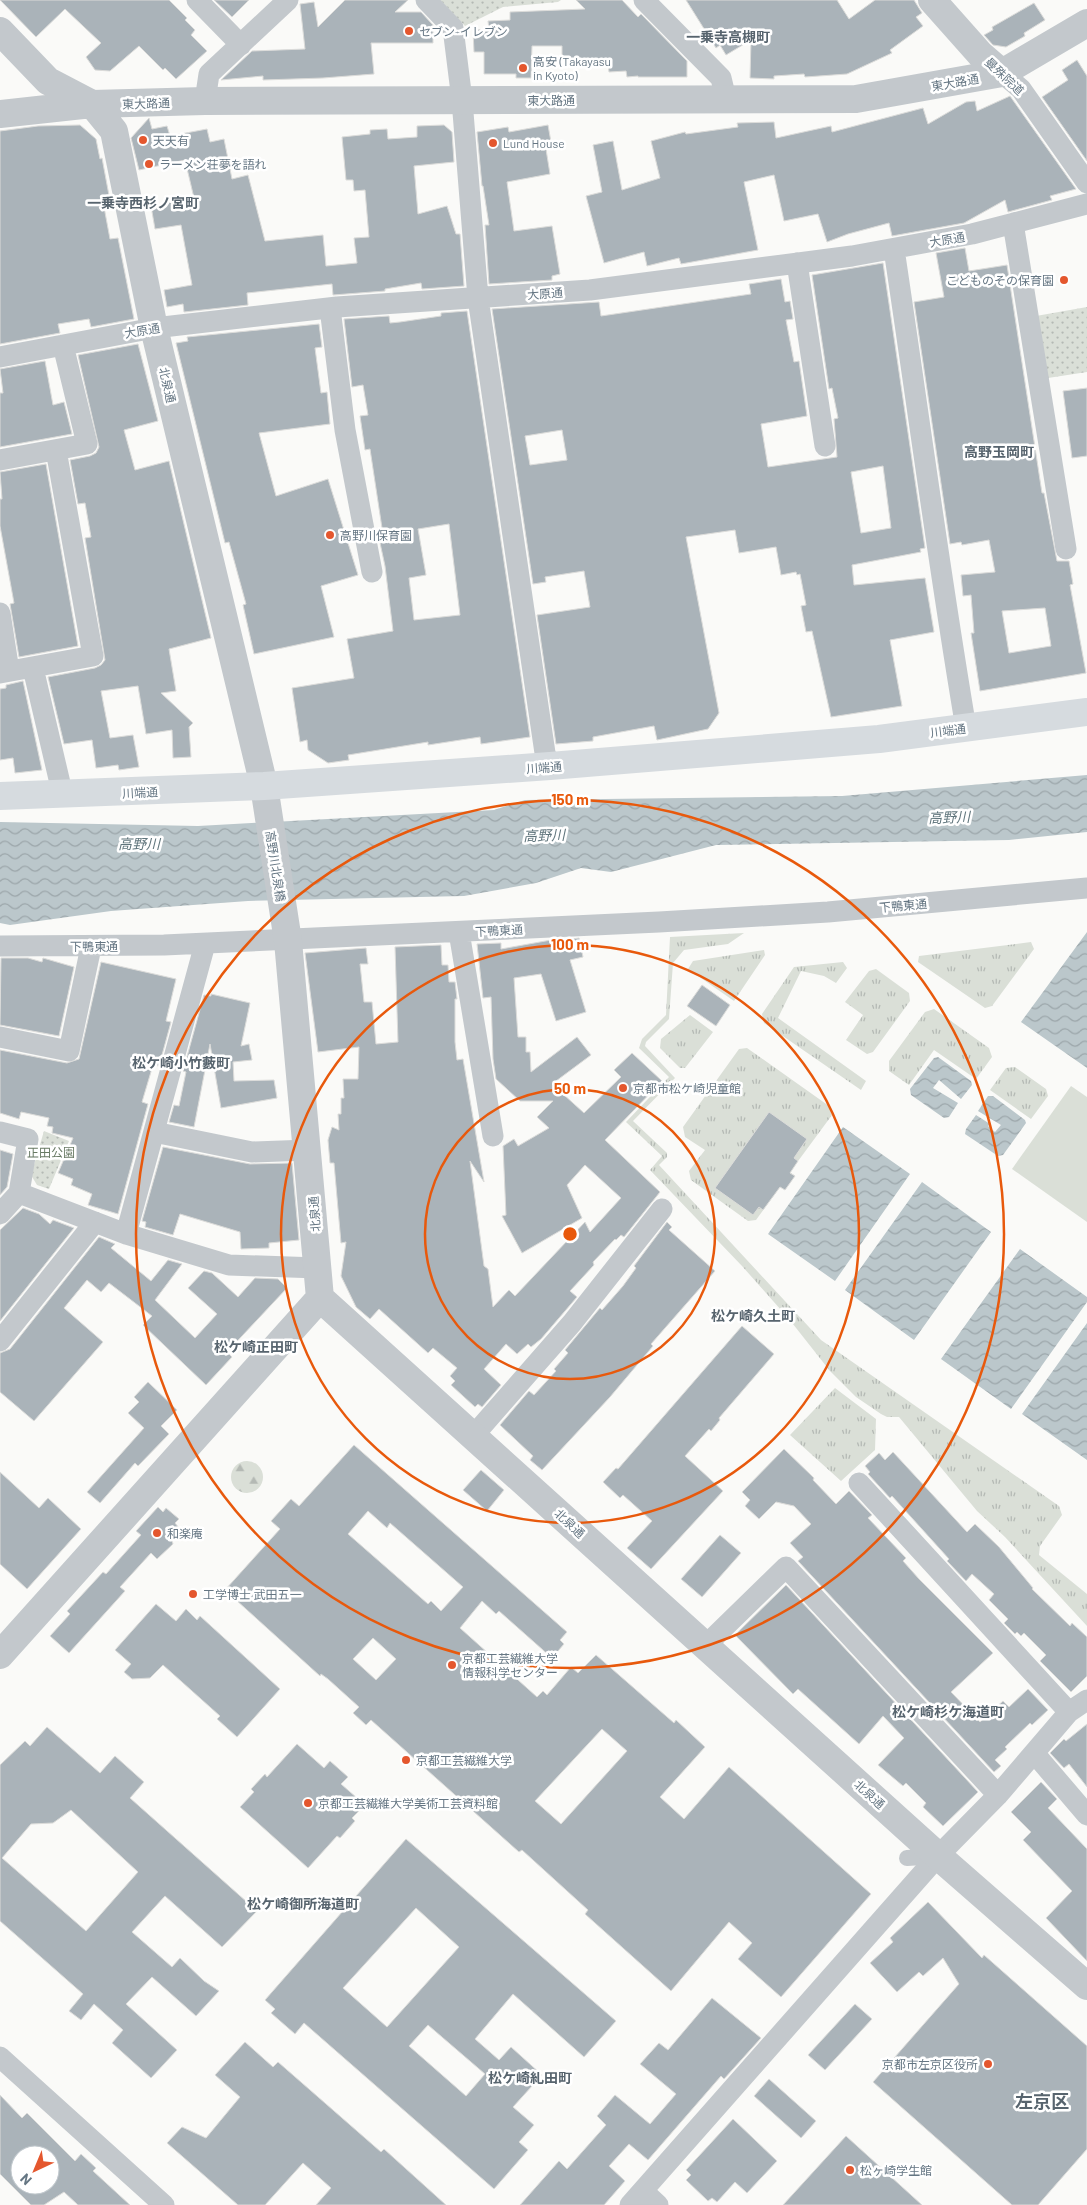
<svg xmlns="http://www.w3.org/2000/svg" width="1087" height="2205" viewBox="0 0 1087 2205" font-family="Barlow,'Noto Sans JP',sans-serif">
<defs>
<pattern id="grass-tufts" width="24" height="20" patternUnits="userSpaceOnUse" patternTransform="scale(1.25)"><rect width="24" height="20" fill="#dadfd7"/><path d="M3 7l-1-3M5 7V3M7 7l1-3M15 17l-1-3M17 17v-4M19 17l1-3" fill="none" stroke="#b4b9b4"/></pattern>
<pattern id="forest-firs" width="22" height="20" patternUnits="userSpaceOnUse" patternTransform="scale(1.25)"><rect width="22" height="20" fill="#dadfd7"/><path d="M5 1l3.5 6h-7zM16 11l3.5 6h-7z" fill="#b4b9b4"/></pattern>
<pattern id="park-dots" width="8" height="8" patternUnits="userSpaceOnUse" patternTransform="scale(1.25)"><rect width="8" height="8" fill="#dadfd7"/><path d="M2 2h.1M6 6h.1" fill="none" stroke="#b4b9b4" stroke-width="1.8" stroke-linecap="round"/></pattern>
<pattern id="water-waves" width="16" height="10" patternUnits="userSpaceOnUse" patternTransform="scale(1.25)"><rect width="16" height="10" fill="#bbc7cb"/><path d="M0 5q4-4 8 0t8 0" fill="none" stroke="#9ca6aa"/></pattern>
</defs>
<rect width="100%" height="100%" fill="#fafaf8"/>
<path fill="url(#grass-tufts)" d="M744 933 728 944 684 950 673 963 669 1019 646 1042 645 1046 675 1078 633 1121 667 1153V1157L659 1165 821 1340 1059 1506 1062 1515 1040 1546 1039 1555 1087 1594V1626L1005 1537 977 1511 899 1417H887L881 1414 856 1397 830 1371 789 1319 742 1266 650 1170 662 1156 626 1122 669 1077 639 1048 642 1039 666 1015 670 937Z
M1031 942 1034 949 992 1006 985 1008 918 962 919 956Z
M764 950 765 955 734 1001 688 969 693 961Z
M843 962 847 968 836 983 824 976 801 971 778 1018 866 1081 861 1090 764 1023 762 1014 794 967Z
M876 969 909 993 910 1001 873 1052 867 1054 846 1040 863 1015 845 1002 869 971Z
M934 1009 989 1048 992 1057 976 1079 934 1050 909 1085 889 1071V1061L925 1012Z
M690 1015 713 1032 685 1068H680L660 1048 661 1039Z
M747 1048 829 1106 832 1115 790 1172 795 1176 780 1187 756 1220 748 1221 691 1180 689 1171 705 1150 685 1137 683 1127 739 1049Z
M1015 1067 1046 1089 1048 1096 1031 1119 990 1090 1006 1068Z
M835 1388 876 1419 875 1450 841 1481 790 1435Z"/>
<path fill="url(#forest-firs)" d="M231 1477a16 16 0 1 1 32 0a16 16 0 1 1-32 0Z"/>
<path fill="url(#park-dots)" d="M440 0H561L558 2 503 7 465 26Z
M1087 307V372L1048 378 1036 316Z
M44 1131 69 1141 49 1189 37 1185 31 1175Z"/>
<path fill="#dadfd7" d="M1071 1086 1087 1097V1222L1012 1169Z"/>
<path fill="url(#water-waves)" d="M1087 775V832L1009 840 716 845 611 872 581 868 536 883 464 896 248 901 111 911 10 925 0 923V822L198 826 494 810 525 800 842 796Z
M1087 932V1068L1021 1022Z
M938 1057 971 1081 972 1085 961 1099 939 1080 933 1088 958 1103 949 1117 944 1118 911 1095 910 1089 934 1058Z
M988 1096H993L1025 1120 1026 1123 1003 1155 998 1156 965 1134 966 1129 976 1115 990 1124 988 1126 995 1132 1001 1125 978 1111Z
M843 1127 910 1174 835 1281 768 1234Z
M922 1182 991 1232 914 1340 845 1290Z
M1020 1249 1087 1297V1302L1011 1409 941 1359Z
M1087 1323V1460L1022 1414Z"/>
<path fill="#aab3b9" stroke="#dcdcda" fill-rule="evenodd" d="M0 0H169L187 18 185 20 195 30 191 35 207 51 176 79 165 68 163 70 139 46 110 71 95 70 86 57 101 43 65 9 36 37Z
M214 0H249L232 17Z
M345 0H408L395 12H421L433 25V43H371L374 74 323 78 263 80V76L221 80 252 51 305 49 300 4 314 2 318 27Z
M576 0H622L638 17 641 14 687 61V77H638V76L627 77 626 71 609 72 608 65 587 66V60H562V46H532L531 78H516V74H484V52H474L473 30 489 29 488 21 510 20V12L585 9Z
M686 0H837L849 19 875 0H914L922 13 916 17 923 26 890 50 892 53 847 74 805 77 804 74 774 76V79L750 78 751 40 726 55 720 45 716 48Z
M1034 3 1045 20 1024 33 1025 36 1006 47 993 45 984 35 993 30 992 27Z
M1077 60 1087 76V161L1042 97 1068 80 1062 70Z
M1010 96 1076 189 1050 196 1052 200 1008 212 1005 200 964 223 892 236 889 223 848 234 827 242 818 214 784 221 774 175 744 182 758 250 681 264 679 258 647 266 644 252 604 263 586 196 602 192 593 145 613 141 622 190 660 178 651 141 685 132 686 134 738 127 737 123 774 122 776 138 831 126 832 132 923 108 928 124 966 102 975 101 977 111Z
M149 118 152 129 167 126 170 136 207 129 210 142 224 139 232 179 248 175 265 241 323 235 326 266 357 263 354 238 369 237 365 190 354 191 353 180H346L342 137 370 134V130L387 129 388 139 417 137V126L444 125 452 132 454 162 414 166 418 214 447 206 456 234H460L464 286 422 289 421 283 385 289V291L333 295 332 284 247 293 248 305 184 312 183 304 167 307 164 290 192 285 181 225 155 229 151 206 194 198 185 160 139 170 131 138Z
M80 125 96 139 100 159 102 158 111 206 104 207 110 239 118 238 134 319 91 327 89 319 58 324 60 333 0 344V131L38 126Z
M548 125 551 142 545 143 550 174 507 182 514 231 552 226 560 274 552 276V280L489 284 485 225H489L483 186H482L477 132 508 127 509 132Z
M965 248 969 271 1007 265 1042 493H1044L1057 561H1069L1073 584 1070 585 1086 673 980 691 971 633H974L971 595 963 596 961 575 995 572 989 540 962 545 961 542 950 544 914 302 944 297 936 253ZM1045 608 1051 646 1009 653 1002 611Z
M883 263 925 548 920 549 921 552 852 565 854 585 925 578 934 632 890 640 902 706 831 717 812 631 806 632 801 606 806 605 800 574 797 575 796 572 781 575 776 547 739 553 735 530 686 537 719 713 708 729 657 740 654 726 593 737V741L556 744 537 615 590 607 584 571 545 577 546 582 533 584 492 309 599 302 601 316 751 294 749 284 781 279 785 302 790 301 793 319 786 320 794 362 799 361 807 416 761 424 768 467 837 457 834 419 838 418 832 388 829 389 812 275ZM562 430 567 460 530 465 525 436ZM883 466 891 528 861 533 851 472Z
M467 311 530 737 481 744 480 737 428 745V742L348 755 349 760 328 763 308 750 307 740 300 742 292 688 354 678 347 639 393 631 385 566 377 529 382 528 370 449 365 450 360 416 368 415 363 385 352 387 344 319 389 316 390 323 400 322 441 316V313ZM449 524 460 615 414 620 409 578 426 575 418 529Z
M319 324 322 347 315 348 321 393 327 392 330 424 259 433 276 496 328 479 358 575 321 586 334 637 254 654 243 605 246 604 229 542 225 543 176 343 188 341 187 337Z
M138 344 158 421 124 430 135 470 169 461 211 638 169 649 176 691 161 693 193 723 189 727 191 757 173 758 172 730 146 734 138 686 101 691 110 738 133 735 139 767 119 770 118 765 96 768 92 740 64 744 48 677 95 668 101 665 105 660 85 538 91 537 85 503 78 504 70 460 90 456 96 453 99 447 78 355Z
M45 361 53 405 64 402 72 434 0 447V393H3L0 369Z
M1087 388V456L1072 458 1063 391Z
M46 464 78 646 19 657 10 604 14 603 0 526V499H2L0 472Z
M23 681 42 770 15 773 13 758 0 760V689L6 688V685Z
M579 938 583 957 570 960 586 1012 556 1021 541 974 514 978 518 1037H526V1052H530L531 1072 577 1037 591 1055 552 1084 584 1113 621 1077 614 1070 632 1053 662 1081 605 1140 660 1192 624 1237 621 1235 616 1240 615 1239 593 1262 594 1265 570 1291 577 1297 541 1339 531 1347 528 1344 517 1354 506 1344 484 1369 501 1385 482 1407 478 1404 475 1407 451 1385 455 1381 450 1376 457 1368 433 1348 428 1353 379 1309 370 1319 356 1307 341 1276 346 1242 341 1243 334 1163H330L328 1140 332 1127 339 1130 338 1114H341V1098H344L343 1079H358L359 1047 318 1052 305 953 366 948 368 964H360L364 1002H372L376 1044 398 1042 395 947 441 945 442 965H448L449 982H455L457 999H455V1042L457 1060 463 1059 484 1182 470 1161 484 1266 488 1269 493 1307 509 1290 515 1296 585 1222 590 1232 621 1198 585 1165 567 1185 582 1218 522 1253 502 1216 506 1215 503 1146 514 1139 518 1146 549 1128 537 1117 553 1101H520L496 1079 493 1059 491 997 483 998 477 944 501 943V949L551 940 559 939 560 941Z
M1 958H28L42 962 43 958 74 967 59 1036 0 1025Z
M101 962 176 979 166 1021 171 1022 159 1066 153 1065 142 1102 148 1104 118 1214 88 1205 92 1194 71 1185 73 1179 58 1173 73 1138 52 1133 53 1127 47 1126 49 1118 21 1112 19 1119 0 1113V1050L67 1063 79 1059Z
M702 985 730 1005 716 1026 687 1006Z
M211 994 250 1003 241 1046 249 1044 252 1060 233 1062 234 1081 274 1080 277 1098 221 1108 210 1044 194 1127 169 1122 174 1105 179 1106 186 1072 183 1071 204 995 211 996Z
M769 1112 807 1139 794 1158 798 1161 790 1173 795 1176 785 1190 780 1187 763 1210 759 1207 753 1215 715 1188Z
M163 1147 250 1164 292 1163 299 1240 269 1243V1248L241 1249 240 1232 180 1214 173 1235 145 1227 146 1222 142 1221Z
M0 1150 13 1154 7 1187 0 1195Z
M23 1208 39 1214 50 1224 53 1220 74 1228 0 1321V1230Z
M667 1222 672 1227 669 1230 715 1271 651 1344 653 1346 610 1397 542 1470 530 1460 533 1456 500 1425 529 1391 534 1395 556 1371 554 1369 568 1353 565 1350 600 1308 602 1310 623 1286 636 1268 634 1266Z
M99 1237 115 1244 111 1248 151 1281 168 1260 182 1264 155 1300 195 1338 217 1314 188 1288 204 1271 212 1273 238 1297 255 1278 278 1279 287 1288 227 1352 232 1357 206 1385 143 1325 152 1316 109 1283 101 1292 87 1280 64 1308 103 1342 34 1421 0 1392V1353L10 1349Z
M742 1326 774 1354 719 1418 720 1420 711 1431 709 1429 685 1456 723 1491 651 1569 627 1548 652 1521 623 1495 620 1498 603 1482 616 1468 618 1469Z
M148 1382 177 1410 161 1426 169 1434 138 1466 135 1463 100 1503 87 1492 144 1428 128 1413 139 1402 134 1397Z
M354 1445 567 1632 560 1640 564 1644 552 1658 499 1611 496 1614 482 1601 460 1628 537 1697 543 1691 547 1695 571 1667 578 1673 596 1655 674 1723 676 1720 705 1747 660 1797 684 1819 729 1767 871 1894 781 1997 738 1959 752 1943 729 1922 671 1991 585 1914 588 1910 522 1850 519 1852 371 1720 366 1725 353 1713 359 1707 328 1679 321 1674 320 1676 225 1590 280 1529 271 1521 291 1499 299 1506ZM368 1511 387 1528 390 1523 463 1587 441 1611 431 1601 428 1604 348 1534ZM373 1638 396 1659 376 1680 353 1659ZM602 1729 627 1751 561 1824 535 1801Z
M784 1449 814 1478 813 1480 836 1504 849 1491 872 1515 868 1518 906 1558 903 1561 919 1579 993 1653 951 1692 980 1722 1003 1701 1009 1707 1028 1689 1048 1710 1032 1725 1030 1723 1005 1747 1007 1749 995 1760 1001 1766 994 1772 798 1561 803 1557 790 1543 811 1524 794 1506 776 1502 759 1519 745 1506 750 1500 742 1492Z
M893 1452 967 1532 975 1524 999 1547 1033 1588 1032 1589 1070 1626 1072 1623 1087 1637V1676L1071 1692 1040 1661 1046 1655 1024 1633 1021 1636 1017 1632 1015 1634 1004 1623 1008 1619 989 1600 994 1594 972 1574 966 1581 947 1561 949 1559 892 1496 890 1498 868 1474 870 1472 865 1466 879 1453 885 1460Z
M481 1470 504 1490 487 1511 463 1490Z
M0 1472 39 1508 48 1498 81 1529 27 1589 0 1564Z
M158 1507 163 1512 166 1508 179 1519 175 1523 179 1528 171 1537 173 1544 157 1559 151 1553 120 1587 125 1591 69 1653 50 1636 70 1614 67 1611 103 1572 106 1574 141 1535 136 1531Z
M720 1535 741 1553 702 1597 681 1579Z
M786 1585 978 1792 943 1826 923 1807 926 1803 906 1783 903 1786 878 1765 904 1738 883 1716 859 1744 798 1689 793 1694 735 1635Z
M156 1604 176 1621 186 1609 197 1620 200 1616 280 1689 237 1737 217 1719 220 1716 163 1665 150 1678 132 1679 124 1672 131 1664 115 1650Z
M1087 1724V1787L1069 1764 1064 1768 1050 1753 1064 1739 1066 1741Z
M47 1727 100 1773 115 1756 144 1782 130 1798 257 1911 222 1947 165 1896 132 1932 172 1967 180 1958 204 1981 219 1991 196 2016 152 1977 126 2004 177 2050 151 2078 112 2043 123 2030 94 2004 81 2020 69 2011 83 1994 0 1921V1765L25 1741 30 1746ZM71 1810 138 1872 86 1931 2 1858 31 1824 53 1823Z
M297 1744 324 1768 330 1761 348 1777 341 1784 365 1805 352 1818 355 1821 340 1838 337 1836 308 1868 240 1807 254 1792 251 1789 265 1774 267 1777Z
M1041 1782 1057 1799 1048 1808 1087 1849V1961L1046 1918 1072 1891 1023 1840 1031 1832 1011 1812Z
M406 1839 616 2021 584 2057 513 1994 475 2039 499 2060 511 2047 542 2075 513 2107 534 2125 519 2142 528 2150 494 2189 304 2023 295 2034 271 2013 275 2009 265 2000ZM416 1908 459 1947 387 2027 343 1988ZM428 2025 485 2074 466 2096 409 2046Z
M928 1902 982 1958 984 1955 1087 2046V2149L1038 2205H1012L873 2082 959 1984 943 1958 923 1976 919 1972 897 1992 870 1963 893 1942 890 1938Z
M712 1998 761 2038 724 2079 721 2076 648 2160 629 2144 609 2166 625 2181 604 2205H520L559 2161 567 2169 606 2125 597 2116 615 2095 650 2124 676 2094 640 2064 659 2043 668 2050Z
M855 2004 872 2019 825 2070 808 2055Z
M245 2042 273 2067 278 2062 381 2152 384 2149 446 2205H316L331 2188 303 2163 265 2205H238L167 2143 182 2127 206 2138 240 2097 215 2075Z
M769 2079 816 2121 801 2138 754 2096Z
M0 2095 22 2118 27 2113 75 2161 81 2154 96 2168 93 2171 130 2205H78L64 2192 44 2205H31L0 2174ZM20 2155H50V2185H20Z
M733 2119 777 2161 747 2193 735 2182 717 2202 712 2198 708 2201 686 2180 691 2175 686 2170Z
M846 2136 922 2205H783Z"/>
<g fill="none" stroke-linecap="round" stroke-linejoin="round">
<path stroke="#c3c8cc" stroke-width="16" d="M907 1858 938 1856"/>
<path stroke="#c3c8cc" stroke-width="21" d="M197 0 241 45
M426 0 453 28 462 100 478 298 545 753 550 766
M644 0 721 78 726 99
M1002 73 1021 89 1087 183
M205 101 209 74 288 0
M1013 223 1066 549
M894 249C918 409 939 569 966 728
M797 263 825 446
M330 308 345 430 372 572
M0 357 154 328 337 307 590 290 852 256 972 234 1087 204
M0 460 87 444 63 345
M0 613 9 671
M33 668 63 796
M0 673 93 656 56 450
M459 932 493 1136
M0 946 164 945 659 922 828 912 1087 888
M0 1037 69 1051 91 947
M0 1132 28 1139 19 1193 0 1214
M154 1132 252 1152 309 1150
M19 1193 126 1234 229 1265 318 1268
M126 1234 205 944
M0 1341 95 1222
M474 1435 572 1323 662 1209
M859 1483 1069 1712
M705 1646 786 1567 998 1795
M1035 1754 1087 1815
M0 2057 164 2205
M643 2191 658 2205
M630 2205 938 1856 998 1795 1069 1712 1087 1700"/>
<path stroke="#c3c8cc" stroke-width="28" d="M932 0 980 54 1002 73
M0 31 48 81 92 104 114 131 154 328 264 786 288 941 320 1298 938 1856 1087 1986
M0 114 92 104 205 101 856 99 1002 73 1087 23
M0 1655 320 1298"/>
<path stroke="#d6dbdf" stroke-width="28" d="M0 796 264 786 550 766 879 739 1087 712"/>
</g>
<g fill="none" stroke="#e8590c" stroke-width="2.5">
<circle cx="570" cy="1234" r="145"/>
<circle cx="570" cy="1234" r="289"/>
<circle cx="570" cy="1234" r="434"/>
</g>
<g fill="#e4572e" stroke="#fff" stroke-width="2">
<circle cx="409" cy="31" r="5"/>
<circle cx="523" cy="68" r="5"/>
<circle cx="143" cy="140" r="5"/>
<circle cx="493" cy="143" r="5"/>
<circle cx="149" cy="164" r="5"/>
<circle cx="1064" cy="280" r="5"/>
<circle cx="330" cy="535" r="5"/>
<circle cx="623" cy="1088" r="5"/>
<circle cx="157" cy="1533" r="5"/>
<circle cx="193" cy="1594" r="5"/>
<circle cx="452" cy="1665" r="5"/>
<circle cx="406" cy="1760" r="5"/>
<circle cx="308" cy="1803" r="5"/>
<circle cx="988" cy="2064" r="5"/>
<circle cx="850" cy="2170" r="5"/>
</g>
<g text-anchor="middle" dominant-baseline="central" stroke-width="5" stroke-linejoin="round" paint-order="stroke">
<g font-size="12" fill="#657683" stroke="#fff" text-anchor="start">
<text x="419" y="31">セブン-イレブン</text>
<text x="533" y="61">高安 (Takayasu<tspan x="533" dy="14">in Kyoto)</tspan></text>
<text x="153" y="140">天天有</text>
<text x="503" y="143">Lund House</text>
<text x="159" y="164">ラーメン荘夢を語れ</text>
<text x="1054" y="280" text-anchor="end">こどものその保育園</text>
<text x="340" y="535">高野川保育園</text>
<text x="633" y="1088">京都市松ケ崎児童館</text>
<text x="167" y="1533">和楽庵</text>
<text x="203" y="1594">工学博士 武田五一</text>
<text x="462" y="1658">京都工芸繊維大学<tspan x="462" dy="14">情報科学センター</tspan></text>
<text x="416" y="1760">京都工芸繊維大学</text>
<text x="318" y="1803">京都工芸繊維大学美術工芸資料館</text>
<text x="978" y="2064" text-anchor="end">京都市左京区役所</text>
<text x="860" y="2170">松ヶ崎学生館</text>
</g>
<g font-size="12" fill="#657683" stroke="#fff">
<text transform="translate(1005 76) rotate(43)">曼殊院道</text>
<text transform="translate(955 82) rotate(-10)">東大路通</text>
<text x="551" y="100">東大路通</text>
<text transform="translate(146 103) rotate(-2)">東大路通</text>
<text transform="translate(947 239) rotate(-10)">大原通</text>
<text transform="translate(545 293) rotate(-4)">大原通</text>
<text transform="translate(142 330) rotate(-10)">大原通</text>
<text transform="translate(168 385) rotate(77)">北泉通</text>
<text transform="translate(948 730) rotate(-7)">川端通</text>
<text transform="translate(544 767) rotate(-4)">川端通</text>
<text transform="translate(140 792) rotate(-3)">川端通</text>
<text transform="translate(276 866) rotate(81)">高野川北泉橋</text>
<text transform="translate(903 905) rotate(-5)">下鴨東通</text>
<text transform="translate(499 930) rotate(-3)">下鴨東通</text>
<text x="94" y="946">下鴨東通</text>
<text transform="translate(314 1214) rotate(-94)">北泉通</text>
<text transform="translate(570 1523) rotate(43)">北泉通</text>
<text transform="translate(870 1794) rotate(42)">北泉通</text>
</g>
<g font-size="12" fill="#687a64" stroke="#fff">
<text x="51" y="1152">正田公園</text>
</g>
<g font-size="14" font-weight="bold" fill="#57646e" stroke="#fff">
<text x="728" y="36">一乗寺高槻町</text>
<text x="143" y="202">一乗寺西杉ノ宮町</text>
<text x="999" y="451">高野玉岡町</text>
<text x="181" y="1062">松ケ崎小竹藪町</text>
<text x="753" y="1315">松ケ崎久土町</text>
<text x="256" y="1346">松ケ崎正田町</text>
<text x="948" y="1711">松ケ崎杉ケ海道町</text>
<text x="303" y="1903">松ケ崎御所海道町</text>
<text x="530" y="2077">松ケ崎糺田町</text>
</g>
<g font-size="14" font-style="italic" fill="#60757c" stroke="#fff">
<text transform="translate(949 817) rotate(-2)">高野川</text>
<text transform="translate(544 835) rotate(-2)">高野川</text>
<text x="139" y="843">高野川</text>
</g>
<g font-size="18" font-weight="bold" fill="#57646e" stroke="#fff">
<text x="1042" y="2101">左京区</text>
</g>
</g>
<circle cx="570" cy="1234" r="8" fill="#e8590c" stroke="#fff" stroke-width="2.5"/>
<g font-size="15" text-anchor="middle" font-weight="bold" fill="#e8590c" stroke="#fff" stroke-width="5" stroke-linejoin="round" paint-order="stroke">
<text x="570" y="805">150 m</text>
<text x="570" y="950">100 m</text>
<text x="570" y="1094">50 m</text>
</g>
<g transform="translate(35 2170) rotate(224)"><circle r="24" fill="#ffffff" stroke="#c1c8cd"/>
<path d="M0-4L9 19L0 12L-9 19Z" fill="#e4572e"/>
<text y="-8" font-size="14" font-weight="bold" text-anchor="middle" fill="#657683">N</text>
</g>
</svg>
